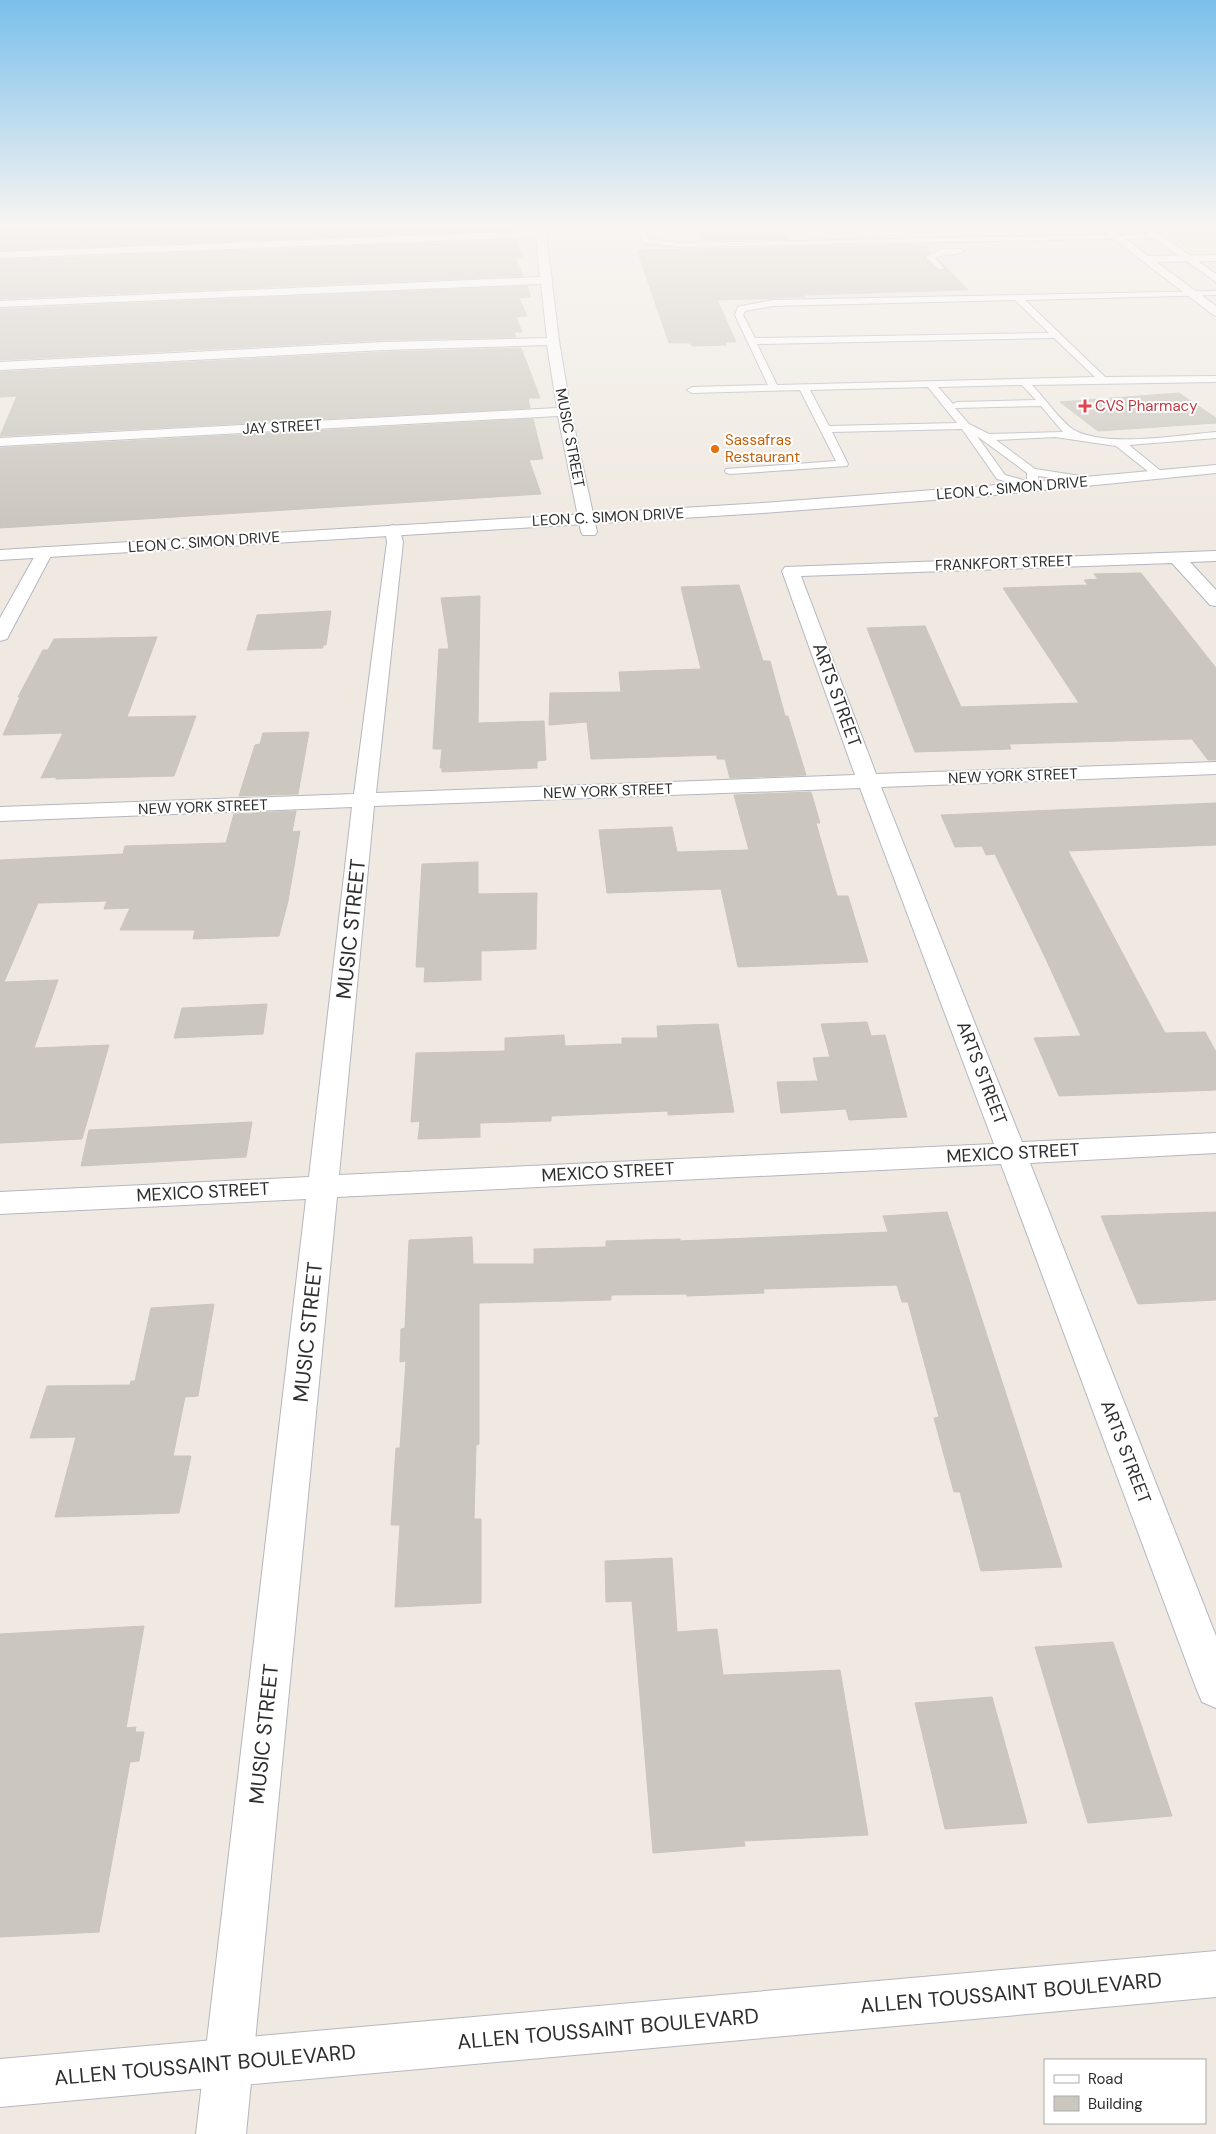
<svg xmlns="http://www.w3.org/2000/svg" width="1216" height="2134" viewBox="0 0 1216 2134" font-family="'DM Sans',sans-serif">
<rect width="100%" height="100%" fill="#efe9e1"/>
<path fill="#f0e6d1" d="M1153 224H1216V268Z"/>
<path fill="#cbc7bf" stroke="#cbc5ba" d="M0 224H510L512 230 0 250Z
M782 231 787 239 703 241 699 232Z
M516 240 523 257H515L523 276 0 299V260Z
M925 245 932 252 925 255V258L940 272 946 268 938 259 968 290 804 295 805 297 717 300 736 342H725L726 345 692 346 690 343H669L637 250Z
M527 286 531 297 519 298 527 316 516 317 522 332H514L516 337 384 340 0 360V309Z
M521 348 540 398H528L530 408 0 436 17 396 0 397V372L384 352Z
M1179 393 1216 418V423L1098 431 1060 402Z
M533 419 543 459 529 460 541 494 0 528V448Z
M1141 573 1216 668V760H1208L1192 739 1009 744 1011 749 915 752 867 628 925 626 961 707 1079 703 1003 588 1088 585 1084 580 1098 579 1094 574Z
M739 585 763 661H770L785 716H788L806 775 730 778 725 759H717V755L591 759 587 722 549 725 550 693 621 692 619 672 701 669 681 587Z
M480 596 478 723 544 721 546 760 537 761V768L442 772V768H440L442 749H433L439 649H449L441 598Z
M331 611 326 645H323V648L247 650 257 615Z
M157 637 127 717 196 716 174 776 56 779V777L41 778 63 733 3 735 20 697H18L43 650H48L54 639Z
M309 732 298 794 239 796 255 745 260 744 263 733Z
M811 792 820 823H816L837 896H848L868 962 738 967 721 889 607 893 599 830 672 827 677 852 749 850 734 795Z
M1216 803V845L1068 851 1165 1033 1205 1032 1216 1052V1090L1059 1096 1034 1038 1081 1036 1045 957 995 854 986 855 982 846 955 847 941 815Z
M296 811 292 832 300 831 288 901 279 936 193 939 195 930H120L130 908 104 909 107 901 38 903 4 982 58 980 34 1048 109 1045 82 1139 0 1143V860L123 854 125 846 226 843 234 814Z
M478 862V894L537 893 536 949 481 951V980L424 982 425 967H416L422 864Z
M267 1004 263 1034 174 1038 182 1008Z
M867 1022 871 1036 885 1035 907 1117 849 1120 846 1109 781 1113 777 1082 818 1081 813 1058 830 1057 821 1024Z
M718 1024 734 1112 668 1115V1111L551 1116V1121L480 1123V1137L418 1139 420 1121 411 1122 416 1053 505 1051V1038L564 1035 565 1046 622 1044V1038H658L657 1026Z
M252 1122 246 1157 81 1166 89 1130Z
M947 1212 1062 1567 981 1571 960 1492H954L934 1418 939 1417 908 1302H902L897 1285 763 1289 764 1293 687 1296V1294L611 1295V1300L479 1303V1444L476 1445 474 1519H481V1603L395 1607 400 1525H391L396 1448H400L406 1361 400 1362 401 1329 405 1328 409 1240 472 1237 473 1264H534V1249L606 1247V1241L680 1239V1241L888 1232 883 1216Z
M1216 1212V1300L1138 1304 1101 1216Z
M214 1304 198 1396 185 1397 173 1456H191L179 1513 55 1517 76 1437 30 1438 47 1386 130 1385 131 1381H135L151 1308Z
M672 1558 677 1632 717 1629 723 1675 840 1670 868 1835 744 1841 745 1846 653 1853 632 1601 606 1602 605 1561Z
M144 1626 126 1728 136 1727 135 1732H144L139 1761 130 1762 99 1932 0 1937V1634Z
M1113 1642 1172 1816 1088 1823 1035 1647Z
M992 1697 1027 1823 945 1829 915 1703Z"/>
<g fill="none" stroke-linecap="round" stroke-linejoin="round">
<g stroke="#b4b7c1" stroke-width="2">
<path id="service" d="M638 224H646V234L649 239 680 243 1157 234 1161 236 1157 238 680 247 644 243 638 234Z
M943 249H960L964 251C957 256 945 253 935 258L944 268 940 270 926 257Z
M1216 291V295L1025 300 1105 377 1216 376V382L1032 385C1042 395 1063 424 1074 430 1106 448 1179 435 1216 432V438L1129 445 1162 472 1163 474 1162 476H1154L1116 446 1055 437 996 440 1035 469 1094 478 1100 481 1094 484 1038 476 1039 486 1033 489 997 479 962 429 832 432 848 464 847 466 730 474 726 473 725 471 726 469 836 461 800 390 692 393 687 390 692 387 768 385 735 315 738 307 741 306 773 300ZM1015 300 1049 333 755 338 743 315 745 311 773 306ZM1054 338 1095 377 777 385 757 344ZM1022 385 1036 400 957 402 953 404 938 387ZM928 387 957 423 829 426 810 390ZM1041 406 1063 432 989 434 969 424 955 408ZM977 436 1027 473V481L1005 475Z"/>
</g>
<g stroke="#b4b7c1" stroke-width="2">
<path id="minor" d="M535 224H545L559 341 571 412 597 532 595 535H583L581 532 558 416 0 446V438L557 408 547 345 384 350 0 370V362L384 342 547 338 541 284 0 307V301L540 277 536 237 0 258V252L536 231Z
M1216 255V261L1146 262 1141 259 1146 256Z
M393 525 399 527 403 542 376 793 855 775 782 571 785 567 1216 551V561L1190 562 1216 590V606L1210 605 1172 563 801 576 876 774 1216 762V774L881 787 1022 1142 1216 1133V1153L1030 1163 1216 1636V1708L1202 1702 1196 1688 1001 1164 337 1197 246 2134H196L306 1199 0 1214V1192L309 1177 352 807 0 821V807L354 794 387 542 385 530 387 527ZM860 788 994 1144 339 1175 374 806Z
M45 547 51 548 53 552 9 635 7 639 0 641V618L37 552 39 548Z"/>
</g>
<g stroke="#b4b7c1" stroke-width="2">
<path id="tertiary" d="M1094 224H1105L1216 306V316L1212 314Z
M1134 224H1146L1216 274V282Z
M1216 1951V1997L0 2107V2059Z"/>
</g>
<g stroke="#b4b7c1" stroke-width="2">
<path id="secondary" d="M1216 465V473L986 496 763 513 0 560V550L763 503 986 486Z"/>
</g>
<use href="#service" fill="#fff" fill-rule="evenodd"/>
<use href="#minor" fill="#fff" fill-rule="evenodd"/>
<use href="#tertiary" fill="#fff" fill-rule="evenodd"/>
<use href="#secondary" fill="#fff" fill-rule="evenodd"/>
</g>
<linearGradient id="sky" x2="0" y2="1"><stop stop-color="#7abfeb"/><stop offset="0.43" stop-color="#f8f5f2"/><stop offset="1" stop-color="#f8f5f2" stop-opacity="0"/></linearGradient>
<rect width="1216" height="523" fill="url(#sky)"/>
<path fill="#e0444e" stroke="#fff" stroke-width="2" d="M1082.5 398.5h5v5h5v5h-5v5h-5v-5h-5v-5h5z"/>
<circle fill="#e8710a" stroke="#fff" stroke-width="2" cx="715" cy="449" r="5"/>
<g text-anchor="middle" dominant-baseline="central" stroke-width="4" stroke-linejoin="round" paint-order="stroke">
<g font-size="15" fill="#be3a42" stroke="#fff" text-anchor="start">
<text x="1095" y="406">CVS Pharmacy</text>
</g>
<g font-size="15" fill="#2e2e2e" stroke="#fff">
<text transform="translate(282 427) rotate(-3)">JAY STREET</text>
<text transform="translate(570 438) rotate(79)">MUSIC STREET</text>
<text transform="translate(1012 488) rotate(-5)">LEON C. SIMON DRIVE</text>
<text transform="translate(608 517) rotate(-3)">LEON C. SIMON DRIVE</text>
<text transform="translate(204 542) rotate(-4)">LEON C. SIMON DRIVE</text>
<text transform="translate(1004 563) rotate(-2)">FRANKFORT STREET</text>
<text transform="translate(1013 776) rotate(-2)">NEW YORK STREET</text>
<text transform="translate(608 791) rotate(-2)">NEW YORK STREET</text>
<text transform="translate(203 807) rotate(-2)">NEW YORK STREET</text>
</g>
<g font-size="15" fill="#c56008" stroke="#fff" text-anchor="start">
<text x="725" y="440">Sassafras<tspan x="725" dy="17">Restaurant</tspan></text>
</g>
<g font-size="18" fill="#2e2e2e" stroke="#fff">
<text transform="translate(837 695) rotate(70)">ARTS STREET</text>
<text transform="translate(982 1073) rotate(69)">ARTS STREET</text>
<text transform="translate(1013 1153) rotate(-3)">MEXICO STREET</text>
<text transform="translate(608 1172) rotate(-3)">MEXICO STREET</text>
<text transform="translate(203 1192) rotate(-3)">MEXICO STREET</text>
<text transform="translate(1126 1452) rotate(69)">ARTS STREET</text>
</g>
<g font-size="21" fill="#2e2e2e" stroke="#fff">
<text transform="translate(351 929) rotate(-84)">MUSIC STREET</text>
<text transform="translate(308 1332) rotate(-84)">MUSIC STREET</text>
<text transform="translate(264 1734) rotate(-84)">MUSIC STREET</text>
<text transform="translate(1011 1993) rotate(-5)">ALLEN TOUSSAINT BOULEVARD</text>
<text transform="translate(608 2029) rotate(-5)">ALLEN TOUSSAINT BOULEVARD</text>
<text transform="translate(205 2065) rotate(-5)">ALLEN TOUSSAINT BOULEVARD</text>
</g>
</g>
<rect x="1044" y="2059" width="162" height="65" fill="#ffffff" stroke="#ababab"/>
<rect x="1054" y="2075" width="25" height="8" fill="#ffffff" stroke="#ababab"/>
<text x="1088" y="2084" font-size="15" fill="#2e2e2e">Road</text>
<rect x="1054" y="2096" width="25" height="15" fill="#cbc7bf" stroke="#ababab"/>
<text x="1088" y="2109" font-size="15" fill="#2e2e2e">Building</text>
</svg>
